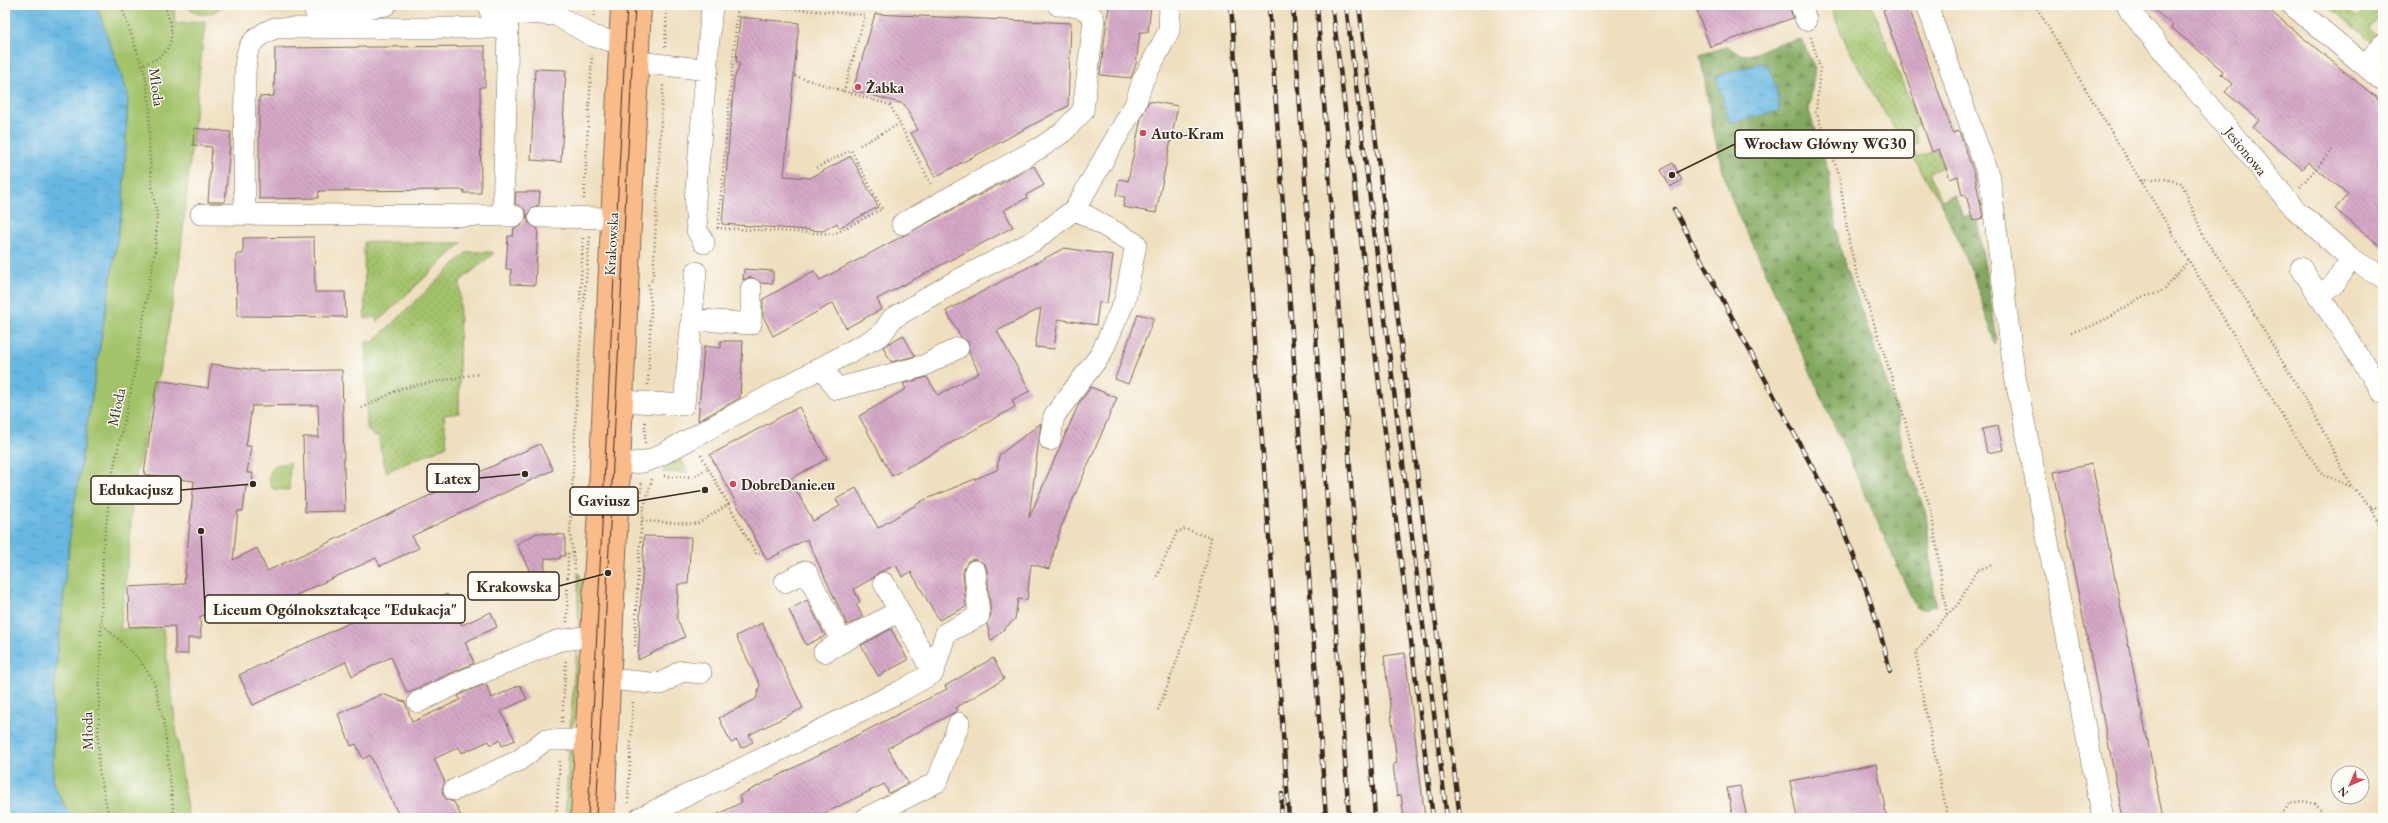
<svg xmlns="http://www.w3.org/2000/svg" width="2388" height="823" viewBox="0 0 2388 823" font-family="'EB Garamond',serif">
<defs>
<pattern id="grass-dots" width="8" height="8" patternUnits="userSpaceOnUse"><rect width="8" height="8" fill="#a3c36b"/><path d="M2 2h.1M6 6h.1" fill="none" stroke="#869f57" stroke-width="1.8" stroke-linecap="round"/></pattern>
<pattern id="forest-firs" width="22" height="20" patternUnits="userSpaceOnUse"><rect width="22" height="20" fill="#82a95f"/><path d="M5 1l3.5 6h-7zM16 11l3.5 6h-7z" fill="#6c8a4e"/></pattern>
<pattern id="water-ripples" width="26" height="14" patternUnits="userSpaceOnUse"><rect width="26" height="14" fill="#68b7e2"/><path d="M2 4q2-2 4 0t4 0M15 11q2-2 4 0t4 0" fill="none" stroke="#5795b7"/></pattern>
<pattern id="building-back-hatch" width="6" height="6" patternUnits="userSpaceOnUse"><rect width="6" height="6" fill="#d6a9c7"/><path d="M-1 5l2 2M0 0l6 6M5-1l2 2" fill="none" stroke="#af8aa1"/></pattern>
</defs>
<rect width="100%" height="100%" fill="#fdfcf7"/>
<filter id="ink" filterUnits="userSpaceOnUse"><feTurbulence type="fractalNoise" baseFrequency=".025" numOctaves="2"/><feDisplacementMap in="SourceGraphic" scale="8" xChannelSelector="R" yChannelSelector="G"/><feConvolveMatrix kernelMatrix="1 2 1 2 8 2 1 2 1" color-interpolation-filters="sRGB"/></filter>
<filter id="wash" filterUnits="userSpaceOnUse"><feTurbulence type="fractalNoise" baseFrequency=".012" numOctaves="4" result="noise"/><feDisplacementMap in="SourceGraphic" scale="16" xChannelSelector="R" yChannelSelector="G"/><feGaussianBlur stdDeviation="0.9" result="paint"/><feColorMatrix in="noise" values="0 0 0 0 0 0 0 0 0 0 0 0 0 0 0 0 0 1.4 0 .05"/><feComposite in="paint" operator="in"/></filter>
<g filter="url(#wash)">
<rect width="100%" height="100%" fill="#efdfbf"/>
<path fill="url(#grass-dots)" stroke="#6f7644" d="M1830 5H1872L1919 125 1913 127 1918 143 1912 145 1917 157 1937 150 1943 167 1929 173 1942 200 1940 201C1901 137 1856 76 1830 5Z
M2327 5H2342L2357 17 2368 5H2383V13L2370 28 2378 36 2374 43Z
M364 242 462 243 377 322 375 317 365 319Z
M467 252H493V254L460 281 459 413 444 415 447 446 386 472 378 436 371 434 367 429 366 342 377 341V338Z
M680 457 689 473 663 472 665 467Z
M578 572C585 579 585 621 578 629Z
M576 651 580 659 577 719 570 729Z
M569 748 575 760 570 818H565Z"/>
<path fill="url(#forest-firs)" stroke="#5e6a3e" d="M1801 39 1815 68 1809 111 1829 173 1839 246 1898 415 1902 448 1926 514 1936 606 1924 609 1916 608 1753 244C1719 188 1712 119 1700 55L1728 46C1746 63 1757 51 1777 44 1784 42 1793 41 1801 39Z
M1955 195 1963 217 1976 214 1997 339 1995 345 1973 274 1940 201Z"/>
<path fill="#a3c36b" stroke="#6f7644" d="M96 5H174L175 24 205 21 179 266 167 336 132 493 130 542 120 629H163L188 818H71L53 783V697L71 525 123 202 128 94Z
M187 5H223C213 16 196 19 187 5Z
M290 463 289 490 273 489C266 480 269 472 275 465Z"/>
<path fill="url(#water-ripples)" stroke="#527080" d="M5 5H96L128 94 123 203 71 525 53 697V783L71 818H5Z
M1760 63 1768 66 1776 86 1779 111 1730 123 1716 77Z"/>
<g id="blocks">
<path fill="url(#building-back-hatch)" d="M1109 5H1151L1148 32H1140L1136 64 1131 78 1100 75Z
M1695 5H1789L1793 18 1710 47Z
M1897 5H1908L1953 133 1959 131 1975 176 1983 218 1973 221 1966 195 1962 196 1958 176 1950 179 1939 149 1932 152 1883 10Z
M2148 5H2263L2383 103V248L2335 209 2348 194 2308 162 2302 169 2253 128 2259 120 2225 92 2232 84 2221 74 2223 71 2171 27 2173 25Z
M875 14 1071 23 1068 106 935 177 911 133 918 130 904 104 853 90Z
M740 17 799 23 784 176 810 178 851 156 878 207 839 228 837 223 823 231 722 224 734 80 740 63 736 61Z
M485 46V87H480L481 193H464V190L319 191 318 198 259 199V97L274 96 275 48Z
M535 69 566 70 561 162 531 160Z
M1149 101 1178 106 1156 213 1123 207 1125 197 1116 195 1119 179 1128 181 1141 118Z
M194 128 231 132 225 202H208L212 147 193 145Z
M1673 163 1682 180 1670 187 1661 170Z
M1034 166 1044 185 1026 195 1027 198 1004 210 1013 227 877 299 882 309 846 328 833 303 773 336 763 316V299L814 271 820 280Z
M516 192H540L539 205 533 207 527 216 529 223 538 229 535 285 511 284V269H506L508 236H513L514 228 521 226 527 216 525 210 515 204Z
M314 237 315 292H345L346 317 237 316 236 254H243V238Z
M1064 248 1113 255 1107 303 1099 302 1096 325 1058 319 1054 349 1035 347 1041 308 997 331 1030 391 1012 400 1015 407 892 476 859 416 906 389 903 384 927 377 938 395 979 373 969 353 968 342 960 336 946 311Z
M744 269 773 271V284L761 283 751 277 743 280Z
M1138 314 1154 318 1128 384 1115 379Z
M903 335 915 356 891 362 883 347Z
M721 341H743L740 398 698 421 704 346 721 348Z
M211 364 265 371 342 370 345 511 305 512 303 437H319L318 405 252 406 246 446H251L247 473H253L252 486H246L243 511H238L233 560 257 548 267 571 540 444 553 470 412 536 419 548 380 566 376 558 241 621 232 602 200 617 201 638H188V654H175V626L129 627 128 587 184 584 194 481 144 474 157 380 208 388Z
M1091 387 1117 398 1061 527 1049 569 1031 564 1027 600 1018 599 1015 619 991 641 987 624 991 615 987 570 985 564 974 559 968 561 963 572 966 607 939 620 911 572 902 577 896 565 878 573 873 578 854 589 860 602 856 604 863 617 847 625 807 539 767 560 710 455 799 407 827 459 790 479 813 521 840 506 836 499 856 488 878 528 924 500 997 470 999 455 1041 423 1029 518 1079 403Z
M1998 426 2003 450 1987 453 1982 429Z
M2092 464 2135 678 2163 818H2123L2054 472Z
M537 533 565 535V556H560V559L545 558 544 581 530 580V572L517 544Z
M644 536 691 537 688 584H678L677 619 685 637 638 660Z
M447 594 462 625 491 612 497 627 465 642 474 663 407 693 391 657 352 676 346 662 253 705 239 675 400 599 406 613Z
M807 600 825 636 806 645 789 610Z
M762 623 803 708 749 735 753 742 741 748 737 740 731 743 719 718 756 699 760 685 736 636Z
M891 629 908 660 878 676 861 645Z
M1405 653 1425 818H1404L1401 795 1397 796 1393 764 1397 763 1384 656Z
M993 658 1004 679 957 707V711L888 748 908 783 889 793 884 784 815 818H711L742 802 739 796 947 689 945 686Z
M486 684 492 698 520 685 527 699 501 711 515 740 502 746 500 740 491 745 489 741 462 753 459 747 434 759 445 782 442 788 443 795 447 800 454 802 462 818H400L370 755 363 759 356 744 351 746 338 714 382 694 405 702 412 722 460 700 458 696 465 692Z
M1876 764 1887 818H1797L1790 781Z
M1740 786 1747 818H1733L1727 788Z"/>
</g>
</g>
<g filter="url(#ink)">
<use href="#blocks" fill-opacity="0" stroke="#7a6956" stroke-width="1"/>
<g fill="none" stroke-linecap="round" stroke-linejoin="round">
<g stroke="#7a6956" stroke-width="22">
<path id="minor" d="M313 5 316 13 386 5
M490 5V11L556 15
M556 5V15L593 36 621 44
M1801 5 1806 20
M1927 5 1990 180 2014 371 2103 818
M2127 5 2130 11 2295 209 2351 259 2383 277
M2292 5 2383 81
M638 62 708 70
M2365 66 2383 44
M201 214 515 216
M245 214C244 173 244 132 245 91 245 78 244 60 249 48 253 38 265 32 275 28H508L503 215
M539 217 612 218
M902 224 1043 146 1063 132 1083 111 1094 20C1087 5 1072 6 1058 5
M704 243 697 230 695 200 712 5
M2301 268 2383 393
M2319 297 2335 283 2351 259
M692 319 751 324V289
M823 367 836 389 923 366 958 348
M622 401 684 405 696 272
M1050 440 1054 416 1101 354 1125 300 1136 244 1075 209
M618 464 644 462 655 458 881 335 892 319 954 282 1034 241 1075 209 1135 105 1143 80 1169 31 1170 5
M785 582 806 571 842 642
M884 583 933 673
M824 652 899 611
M609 679 661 684 681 671 701 673
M465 680 557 641 591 636
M418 702 456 684
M454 790 518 761 545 740H586
M640 818 901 691 933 673 946 633 979 616 975 571
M866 818 937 782 959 723"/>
</g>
<g stroke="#7a6956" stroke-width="24">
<path id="major" d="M582 818 599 509 622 5
M603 818 640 5"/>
</g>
<path stroke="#7a6956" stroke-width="2.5" stroke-dasharray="1 3" stroke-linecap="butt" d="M748 5 865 15 844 91 890 105 932 186
M2035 5 2291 430 2323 475 2352 487 2371 507 2383 534
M594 16 595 5
M1811 37 1820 68 1816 112 1839 174 1849 242 1856 271 1878 335 1903 412 1918 473 1931 509 1947 615 1916 651 1923 698 1948 818
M665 47 667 5
M144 64C176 54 176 33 164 5
M795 76 844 91
M860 145 899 124
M2141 181 2160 178 2182 183 2204 238 2228 271 2317 419 2351 486
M2300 187 2332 150
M584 199 592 55
M717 228 834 234 882 209 851 150 814 169
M718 228 738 5
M651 281 653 280 663 83
M580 303 583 236
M2071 332 2087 328 2112 316 2141 297 2155 294 2165 289 2188 261
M648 385 651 305 648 282
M362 408 402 388 477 374
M645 443V422
M701 455 756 554 764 553
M664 476 693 477 709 468
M644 507 652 479
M2371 507 2383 508
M638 512 642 481
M642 521 697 524 729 504
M575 569 570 533 578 369 590 235
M1155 580 1177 532 1185 529 1211 538C1201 598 1180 654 1158 710
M1947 615 1958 604 1977 570 1992 565
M100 622 139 659 154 682 164 722 174 818
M567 622 568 554 570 553
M635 646 638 570 643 506
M562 722 566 659
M628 803 633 700
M109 818 99 770 98 742 103 552 112 475 131 391 155 250 157 216 152 187 149 146 150 106 145 74 121 5
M556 818 560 759
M2279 818 2290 803 2302 801 2316 804 2325 818"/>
<use href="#minor" stroke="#fff" stroke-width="21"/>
<use href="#major" stroke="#fabb8b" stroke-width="22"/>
<path stroke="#3b2a1e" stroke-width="1" d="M588 818 627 5
M596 818 635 5"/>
<g stroke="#3b2a1e" stroke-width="4.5">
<path id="rail" d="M1231 5 1289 818
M1269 5 1326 818
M1293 5 1349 818
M1317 5 1375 818
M1332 5 1433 818
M1346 5 1447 818
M1359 5 1460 818
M1674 209 1834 508C1857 561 1877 614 1890 671
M1281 818 1282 794"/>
</g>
<use href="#rail" stroke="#fdfcf7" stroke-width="3" stroke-dasharray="9" stroke-linecap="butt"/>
</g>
</g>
<g fill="#d1495b" stroke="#fdfcf7" stroke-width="1.5">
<circle cx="858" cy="87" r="4"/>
<circle cx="1143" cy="133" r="4"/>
<circle cx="733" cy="484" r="4"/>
</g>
<g text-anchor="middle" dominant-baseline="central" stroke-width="3" stroke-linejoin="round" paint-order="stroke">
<g font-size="15" fill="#3b2a1e" stroke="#fdfcf7">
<text transform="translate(157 87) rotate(83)">Młoda</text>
<text transform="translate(2246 151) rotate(51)">Jesionowa</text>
<text transform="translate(611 244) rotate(-87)">Krakowska</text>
<text transform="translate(116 407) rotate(-78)">Młoda</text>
<text transform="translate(87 731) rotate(-91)">Młoda</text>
</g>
<g font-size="15" font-weight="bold" fill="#3b2a1e" stroke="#fdfcf7" text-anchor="start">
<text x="866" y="87">Żabka</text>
<text x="1151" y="133">Auto-Kram</text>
<text x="741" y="484">DobreDanie.eu</text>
</g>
</g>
<path fill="none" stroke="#3b2a1e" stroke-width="1.5" d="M1672 175L1735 144M525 474L479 478M253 484L181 490M705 490L638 501M608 573L559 586M201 531L205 609"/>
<g fill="#3b2a1e" stroke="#fdfcf7" stroke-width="1.5">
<circle cx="1672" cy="175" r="4"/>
<circle cx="525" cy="474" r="4"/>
<circle cx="253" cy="484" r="4"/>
<circle cx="705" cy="490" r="4"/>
<circle cx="608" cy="573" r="4"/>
<circle cx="201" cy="531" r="4"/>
</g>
<g fill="#fdfcf7" stroke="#3b2a1e" stroke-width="1.5">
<rect x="1735" y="130" width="179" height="28" rx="4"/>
<rect x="427" y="464" width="52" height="28" rx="4"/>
<rect x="91" y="476" width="90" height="28" rx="4"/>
<rect x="570" y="487" width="68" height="28" rx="4"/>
<rect x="468" y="572" width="91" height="28" rx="4"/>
<rect x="205" y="595" width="260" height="28" rx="4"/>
</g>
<g font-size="16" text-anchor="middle" font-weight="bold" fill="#3b2a1e">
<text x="1825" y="149">Wrocław Główny WG30</text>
<text x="453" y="484">Latex</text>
<text x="136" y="495">Edukacjusz</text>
<text x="604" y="506">Gaviusz</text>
<text x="514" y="592">Krakowska</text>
<text x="335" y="615">Liceum Ogólnokształcące "Edukacja"</text>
</g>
<rect width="2388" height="823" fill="none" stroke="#fdfcf7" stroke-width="20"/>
<g transform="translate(2350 785) rotate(225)"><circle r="19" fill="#fdfcf7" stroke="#afa8a0"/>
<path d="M0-3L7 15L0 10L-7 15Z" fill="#d1495b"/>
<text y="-6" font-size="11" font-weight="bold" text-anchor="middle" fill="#3b2a1e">N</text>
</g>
</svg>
